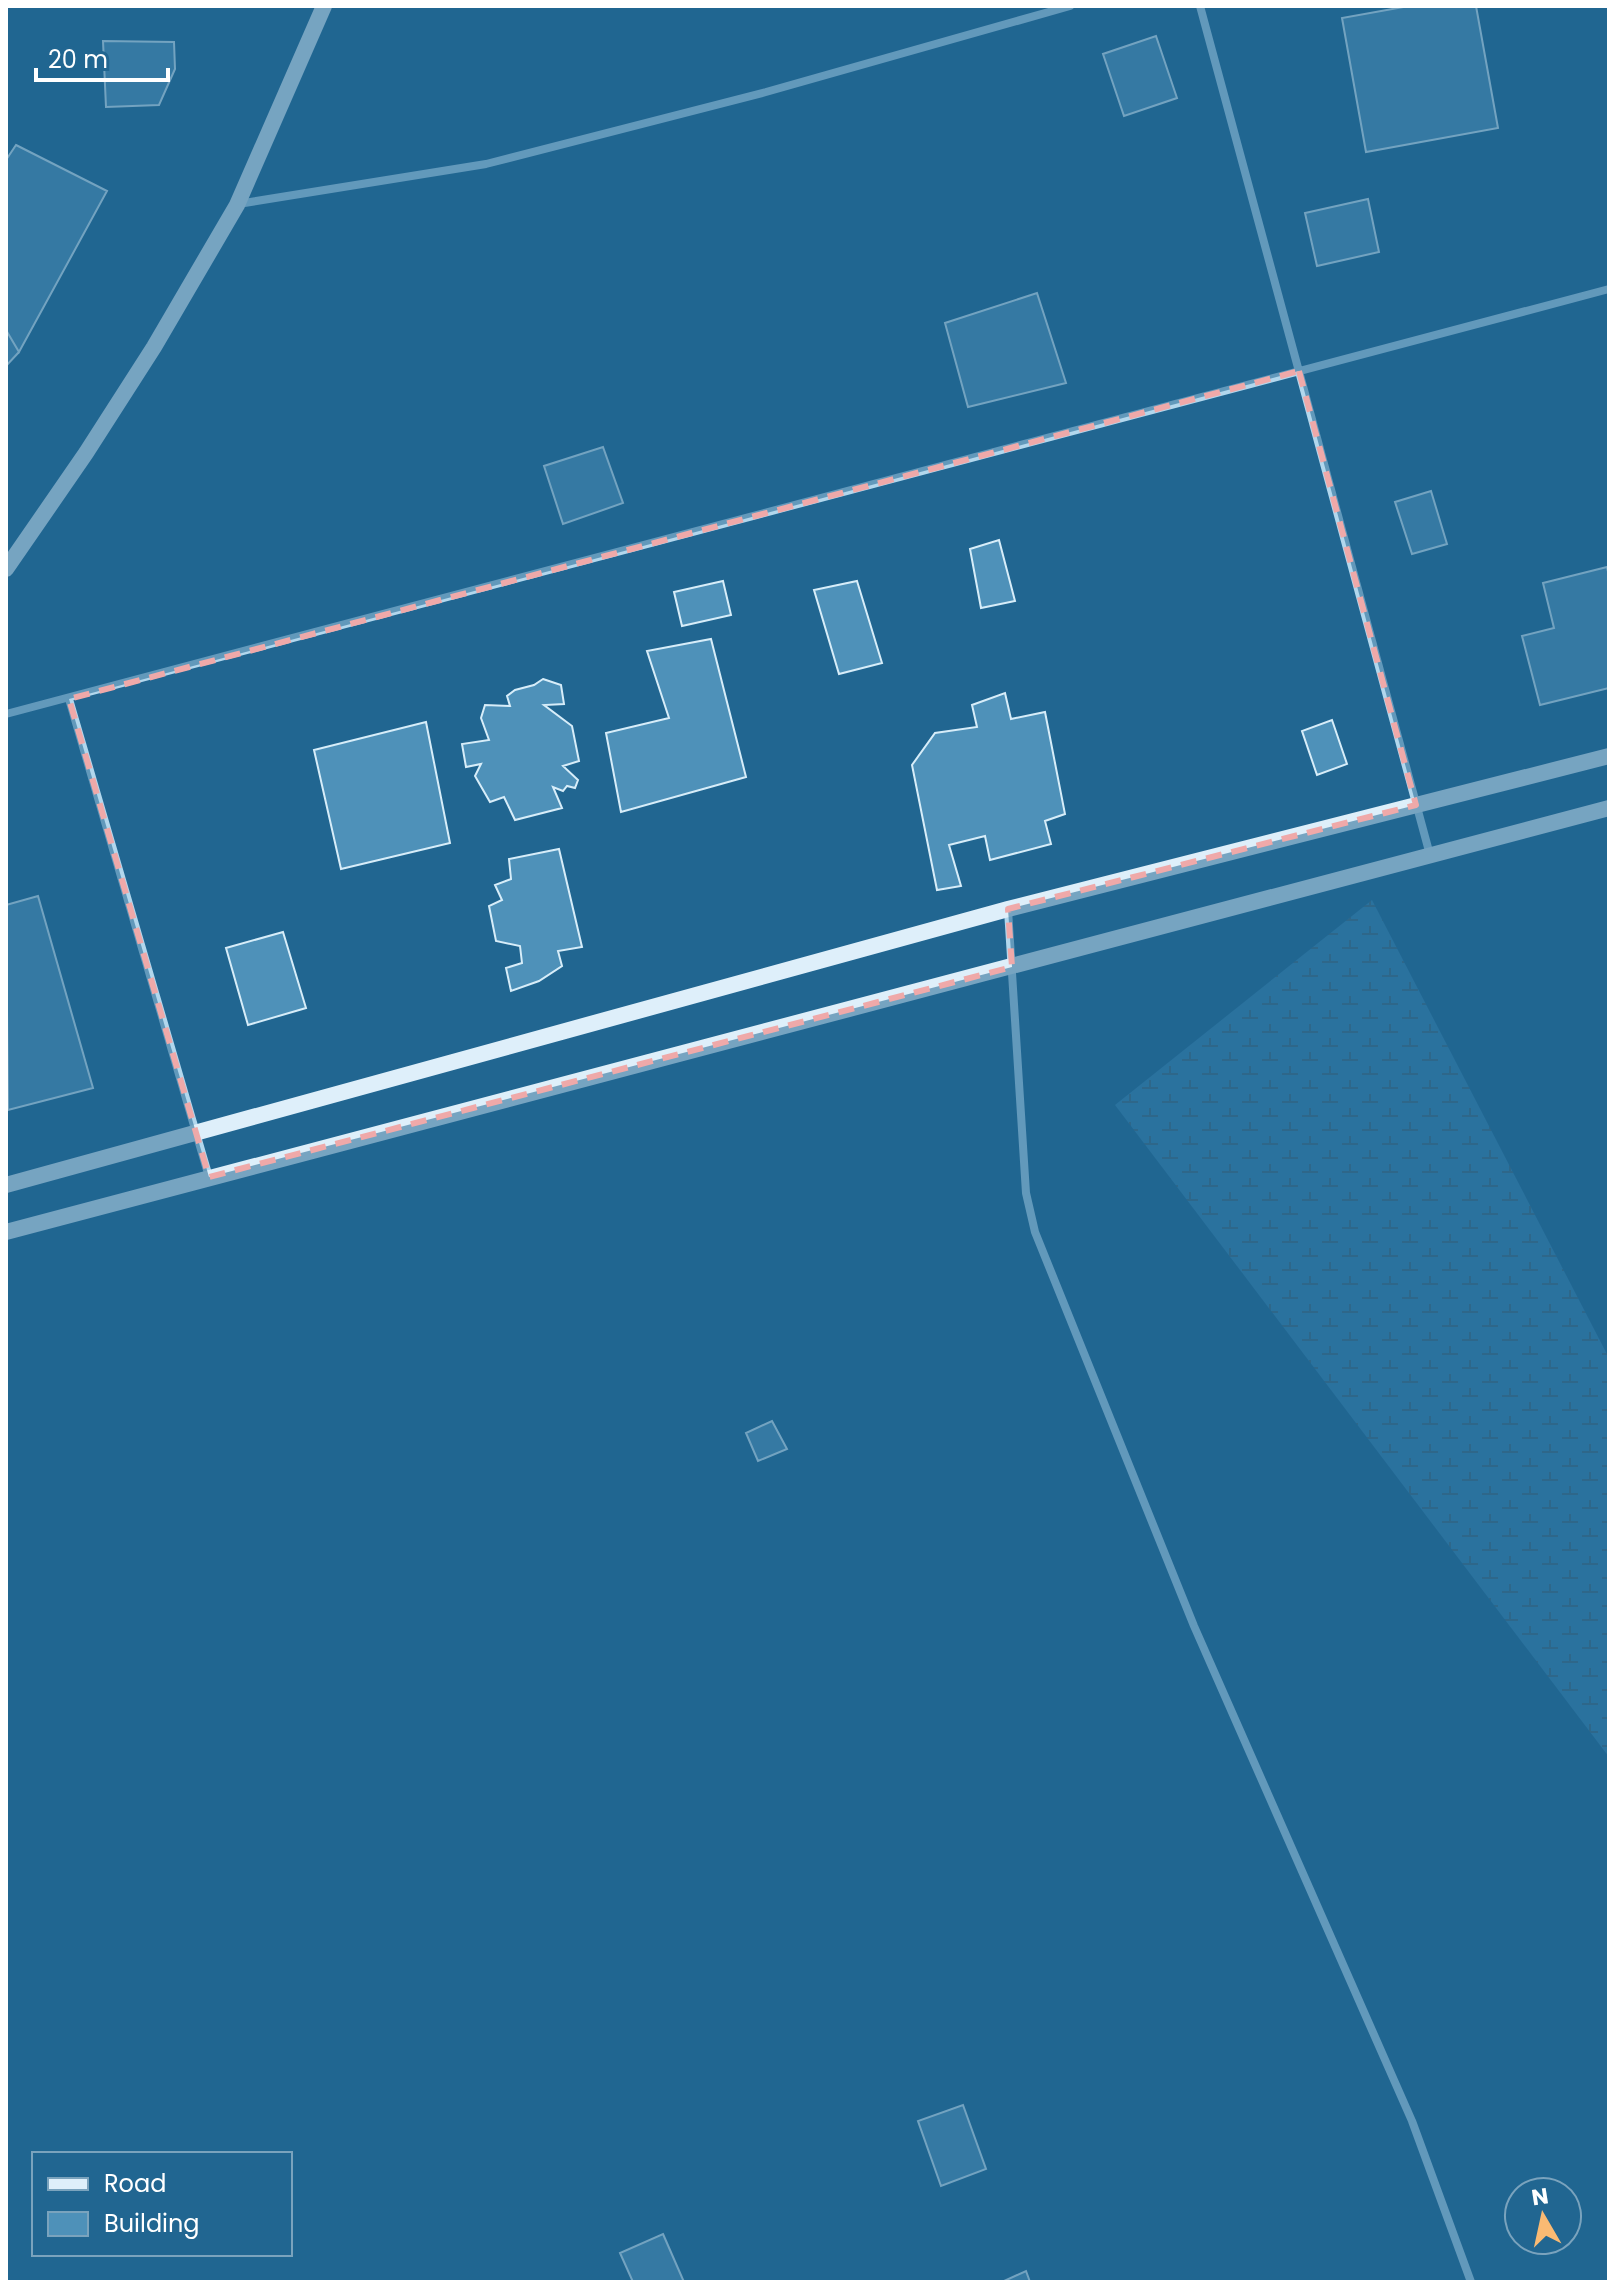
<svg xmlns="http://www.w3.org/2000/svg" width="1615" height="2288" viewBox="0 0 1615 2288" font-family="Poppins,sans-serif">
<defs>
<pattern id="wetland-marsh" width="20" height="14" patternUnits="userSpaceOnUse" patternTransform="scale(2)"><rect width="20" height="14" fill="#3581ae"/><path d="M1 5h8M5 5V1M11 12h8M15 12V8" fill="none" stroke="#3f6982"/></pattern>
</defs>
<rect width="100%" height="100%" fill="#216691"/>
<path fill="url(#wetland-marsh)" d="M1372 900 1609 1358V1757L1115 1105Z"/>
<path fill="#4e91b9" stroke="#d7edf9" stroke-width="2" d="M1409 6H1476L1498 128 1366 152 1342 18Z
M1156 36 1177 98 1124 116 1103 54Z
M103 41 174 42 175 69 159 105 106 107Z
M16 145 107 191 19 352 6 330V160Z
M1368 199 1379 252 1317 266 1305 213Z
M1037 293 1066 383 968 407 945 323Z
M6 330 19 352 6 366Z
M603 447 623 503 563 524 544 466Z
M1431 491 1447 544 1412 554 1395 502Z
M999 540 1015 601 981 608 970 549Z
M1607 567 1609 576V688L1540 705 1522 636 1554 628 1543 583Z
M723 581 731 615 682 626 674 592Z
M857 581 882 663 839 674 814 590Z
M711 639 746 777 621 812 606 733 669 718 647 651Z
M543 679 561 685 564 704 544 705 572 726 579 761 563 766 578 780 575 788 567 786 563 791 553 787 562 808 515 820 504 797 490 802 475 776 481 764 466 767 462 744 489 740 481 718 485 705 510 706 507 696 515 690 534 685Z
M1005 693 1011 719 1045 712 1065 814 1045 821 1051 844 990 860 985 836 949 845 961 886 937 890 912 765 935 733 977 727 972 705Z
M1332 720 1347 764 1317 775 1302 731Z
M426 722 450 843 341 869 314 750Z
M559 849 582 947 558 951 562 966 539 981 511 991 506 968 522 963 520 946 496 941 489 906 502 900 495 885 511 879 509 859Z
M38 896 93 1088 8 1110 6 905Z
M283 932 306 1008 248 1025 226 948Z
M772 1421 787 1449 758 1461 746 1433Z
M963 2105 986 2169 941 2186 918 2121Z
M663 2234 684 2282H633L620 2253Z
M1026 2271 1030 2282H1002Z"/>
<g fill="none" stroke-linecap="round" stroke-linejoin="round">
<path stroke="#b2d7ed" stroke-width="8" d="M1200 6 1430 855
M238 204 486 164 766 92 1070 6
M69 699 209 1177
M6 714 1609 289
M1008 910 1026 1193 1035 1232 1194 1626 1412 2121 1471 2282"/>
<path stroke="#deeffa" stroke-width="16" d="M6 569 86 453 154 347 237 205 324 6
M6 1185 1008 909 1609 756
M6 1232 1609 808"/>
</g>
<path d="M0 0H1615V2288H0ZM1299 371 1416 805 1008 909 1012 967 209 1177 69 699Z" fill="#216691" fill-opacity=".55" fill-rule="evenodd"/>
<path fill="none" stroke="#efa9a9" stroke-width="6" stroke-dasharray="16 10" stroke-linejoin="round" d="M1299 371 1416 805 1008 909 1012 967 209 1177 69 699Z"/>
<rect width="1615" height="2288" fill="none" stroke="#ffffff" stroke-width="16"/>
<rect x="32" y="2152" width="260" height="104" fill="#216691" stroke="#7aa3bd" stroke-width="2"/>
<rect x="48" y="2178" width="40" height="12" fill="#deeffa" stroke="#7aa3bd" stroke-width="2"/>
<text x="104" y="2192" font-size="24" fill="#ffffff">Road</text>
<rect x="48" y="2212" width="40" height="24" fill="#4e91b9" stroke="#7aa3bd" stroke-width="2"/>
<text x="104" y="2232" font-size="24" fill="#ffffff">Building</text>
<g transform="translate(1543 2216) rotate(351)"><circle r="38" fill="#216691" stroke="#7aa3bd" stroke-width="2"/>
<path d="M0-6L14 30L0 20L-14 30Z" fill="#f9ba73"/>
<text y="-12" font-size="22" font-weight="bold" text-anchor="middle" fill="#ffffff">N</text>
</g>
<path d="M36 68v12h132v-12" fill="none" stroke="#ffffff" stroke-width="4"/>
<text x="48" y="68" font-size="24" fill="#ffffff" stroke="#216691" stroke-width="6" paint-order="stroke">20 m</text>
</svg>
